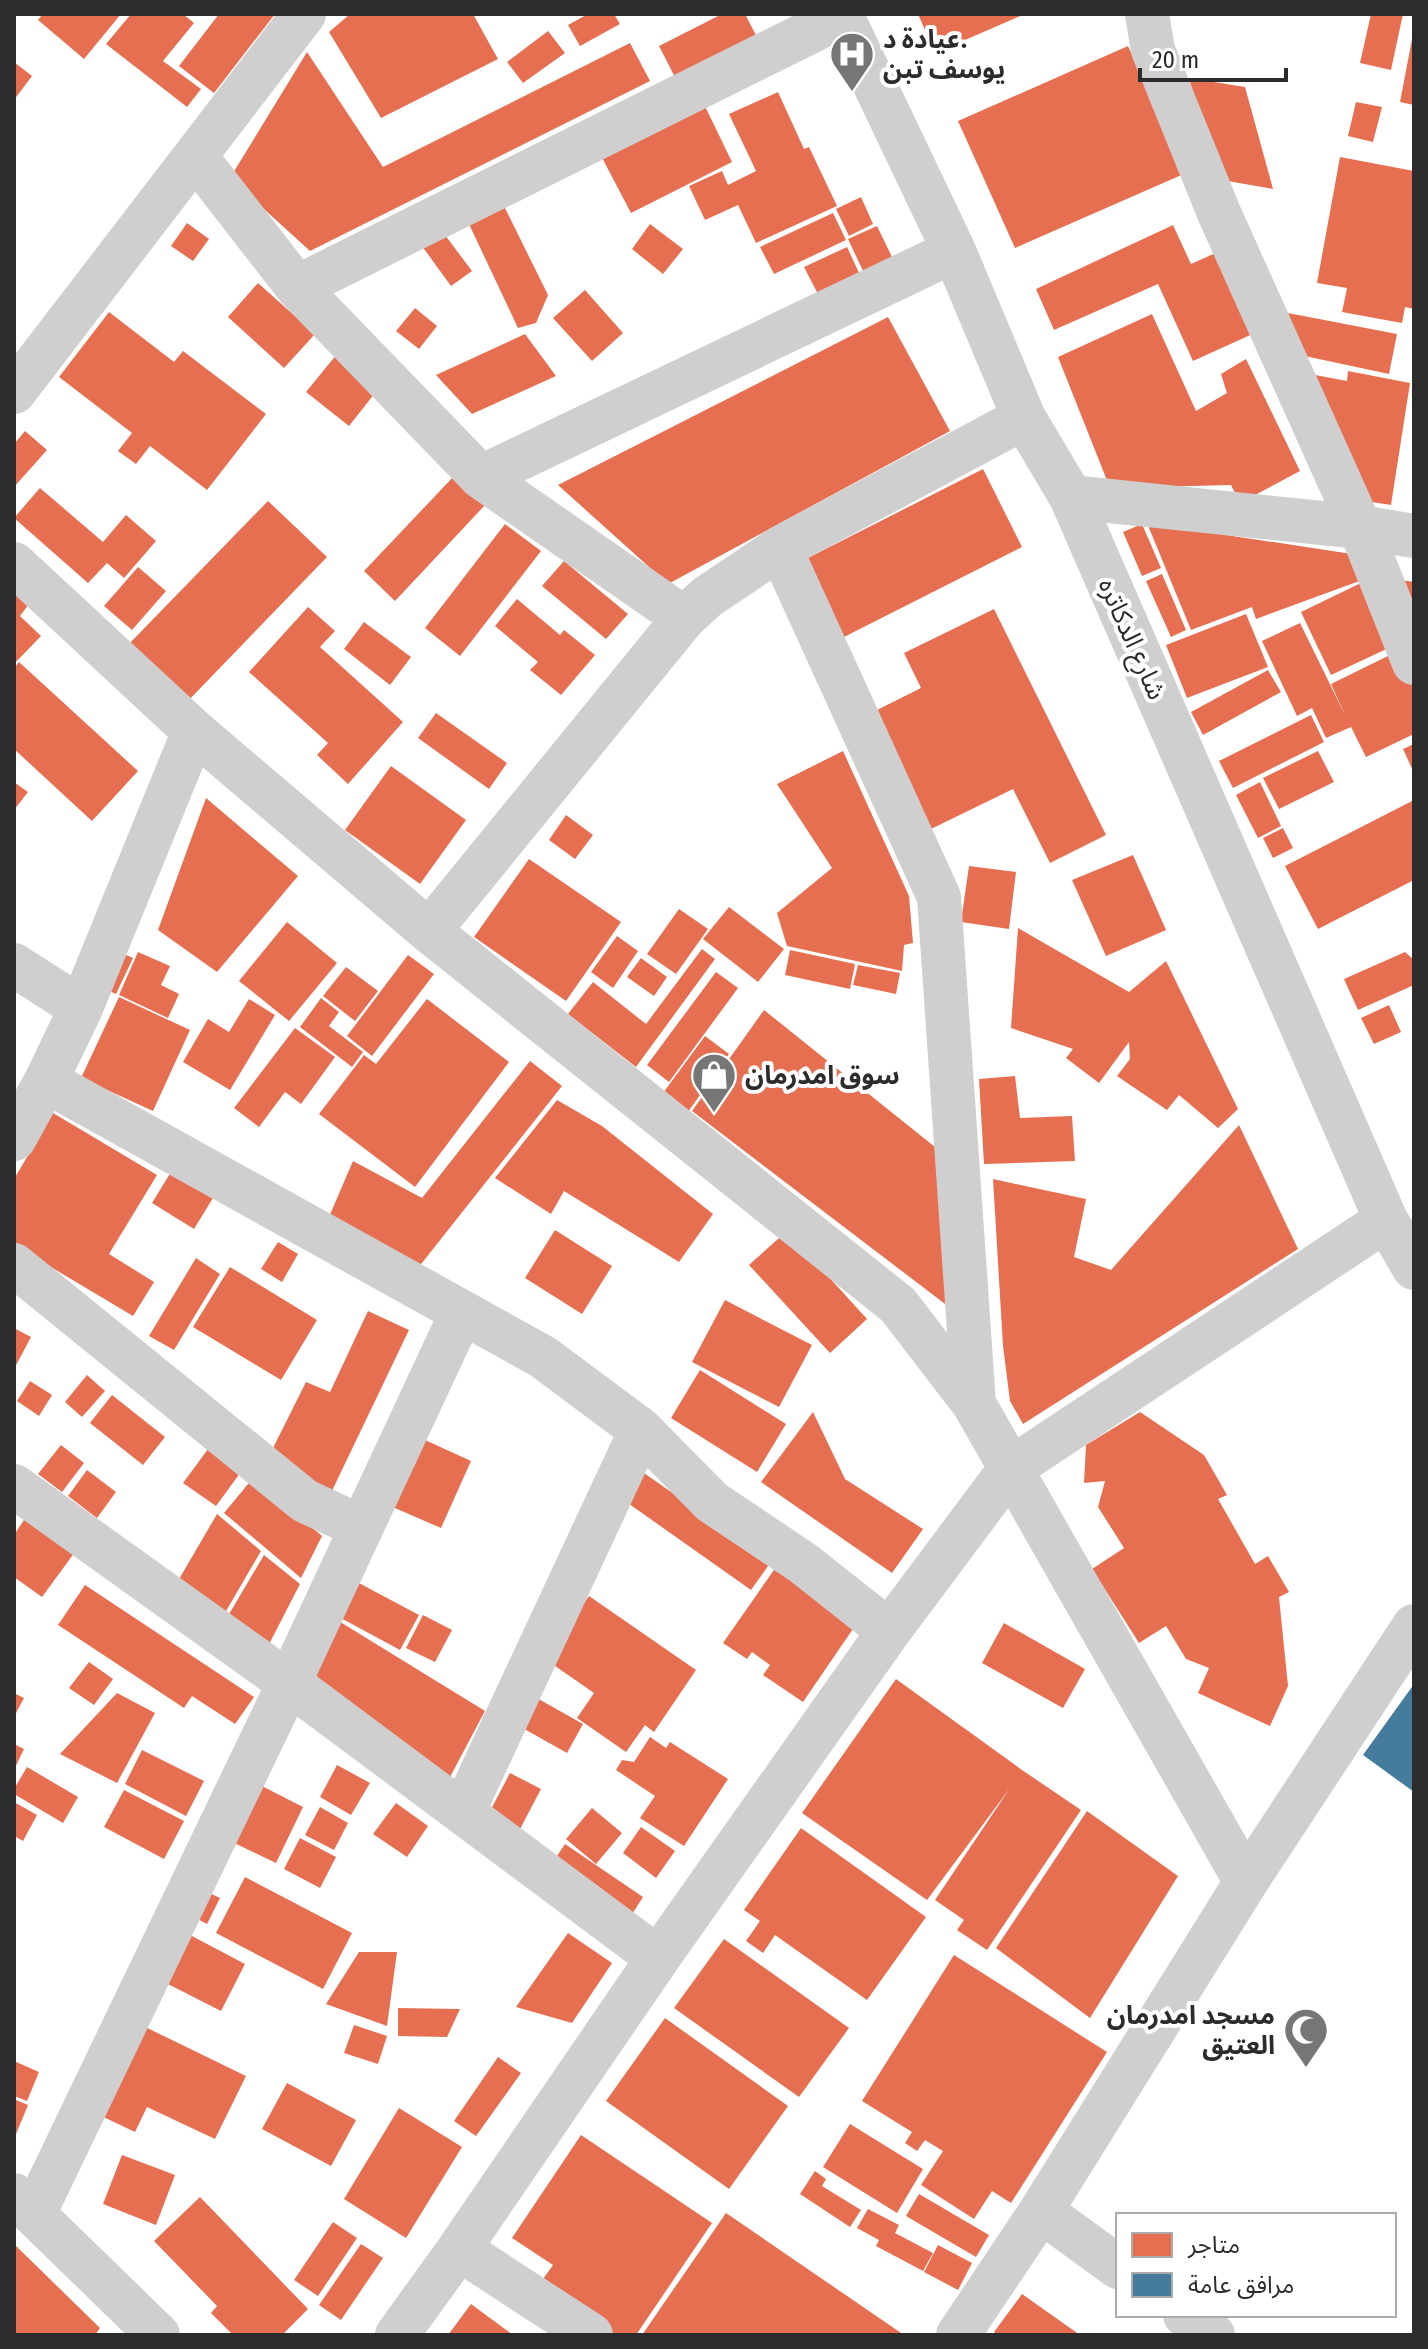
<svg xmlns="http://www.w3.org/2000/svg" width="1428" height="2349" viewBox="0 0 1428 2349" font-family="'Fira Sans Condensed','Noto Sans Arabic',sans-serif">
<rect width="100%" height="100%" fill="#fff"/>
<path fill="#e76f51" d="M43 14H121L84 59 38 20Z
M131 14H183L194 23 163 61 201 89 187 107 106 44Z
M219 14H275L214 93 179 66Z
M350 14H473L498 59 381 118 329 32Z
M588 14H614L620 24 580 46 568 25Z
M722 14H745L760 43 679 85 659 46Z
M918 14H1025L935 53Z
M1371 14H1403L1391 70 1360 63Z
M548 31 565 53 523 83 507 62Z
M1413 34 1414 35V105L1400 102Z
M630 43 650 81 310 251 230 178 307 52 383 167Z
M1128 46 1186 173 1015 248 958 121Z
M14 62 32 76 14 100Z
M1189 78 1245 87 1273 189 1216 179Z
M778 92 804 149 809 147 837 206 756 243 738 205 705 220 689 186 722 171 728 185 756 171 729 114Z
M700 96 732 162 631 213 597 148Z
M1356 102 1382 107 1373 142 1348 136Z
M1340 157 1414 171V309L1405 307 1402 323 1342 312 1347 288 1317 283Z
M861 197 873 224 849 236 836 209Z
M504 206 548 295 536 323 518 328 468 222Z
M833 213 846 240 774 274 760 247Z
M187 223 209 239 193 261 171 246Z
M650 224 683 249 663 274 632 249Z
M1173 225 1191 264 1220 251 1257 332 1193 361 1158 284 1054 330 1036 289Z
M877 226 893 259 864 273 848 239Z
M439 227 472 271 451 286 419 242Z
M847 247 861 277 819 296 804 267Z
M258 283 315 334 284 368 228 317Z
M585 290 623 333 592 361 553 318Z
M415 308 437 326 419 349 396 331Z
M109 312 174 362 183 351 266 414 207 490 150 446 136 464 118 451 132 433 59 377Z
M1288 313 1397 334 1389 374 1300 355Z
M1152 314 1196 411 1227 393 1221 374 1246 359 1300 471 1240 503 1231 485 1110 488 1058 357Z
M888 317 950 431 668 584 558 485Z
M525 334 556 376 472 414 436 375Z
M337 354 379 388 349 426 306 392Z
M1348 371 1410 383 1391 505 1365 501 1315 375 1347 381Z
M25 431 47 450 14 487V444Z
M983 469 1022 547 842 638 802 561Z
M455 475 486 504 395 601 364 571Z
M40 488 103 542 126 515 156 541 124 578 107 563 88 583 14 518Z
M268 501 327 557 185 704 126 647Z
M1147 523 1365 556 1373 576 1256 619 1252 607 1191 630Z
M505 524 541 551 460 656 425 628Z
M1142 524 1161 568 1142 576 1123 532Z
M564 561 628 614 606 639 542 586Z
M138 567 166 591 132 630 104 606Z
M1162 574 1186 630 1171 637 1146 581Z
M14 579 35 596 20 616 41 636 14 664Z
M1393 579 1414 582V633Z
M1365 581 1395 645 1331 675 1301 612Z
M517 599 560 635 564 630 595 655 561 695 530 670 538 662 495 626Z
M308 607 335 631 320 647 403 722 348 784 317 755 328 743 249 672Z
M994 609 1106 835 1050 863 1013 789 931 829 873 712 921 688 904 653Z
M1246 614 1268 667 1187 698 1166 645Z
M364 622 411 657 390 685 344 649Z
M1300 623 1346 717 1331 684 1396 652 1414 689V734L1366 757 1351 727 1326 738 1312 708 1297 716 1262 641Z
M19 662 138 771 92 821 14 749V668Z
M1268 670 1281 692 1203 735 1191 712Z
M436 713 507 763 489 789 418 738Z
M1311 715 1324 742 1233 788 1219 761Z
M1414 744V773L1403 749Z
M843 751 909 896 913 943 904 945 902 971 787 946 777 913 832 868 777 784Z
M1318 751 1334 782 1279 809 1263 778Z
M391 766 466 820 420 884 345 830Z
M14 782 28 792 14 810Z
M1260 782 1281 826 1258 838 1236 795Z
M206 798 298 876 217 972 158 930Z
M1414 800V880L1318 929 1285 866Z
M566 815 593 835 575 859 549 840Z
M1283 828 1293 848 1273 858 1263 838Z
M1133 855 1166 930 1106 956 1072 880Z
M529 859 621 922 566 1001 474 937Z
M969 866 1016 872 1009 929 961 922Z
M729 907 784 949 758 982 703 939Z
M679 909 708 929 676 974 647 954Z
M287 922 337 963 289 1021 239 981Z
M1018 928 1129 992 1166 961 1238 1109 1218 1128 1179 1095 1167 1110 1117 1076 1130 1059 1129 1042 1099 1083 1066 1058 1073 1049 1011 1028Z
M617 936 638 951 613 988 591 972Z
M702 949 715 959 636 1067 568 1014 593 982 646 1024Z
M115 950 133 958 116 994 98 986Z
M790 950 855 964 850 989 785 975Z
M138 952 170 966 161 985 179 994 168 1018 119 995Z
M1405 952 1414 960V985L1358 1010 1344 979Z
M408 955 434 974 372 1056 347 1036Z
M641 958 667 977 654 996 627 977Z
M858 965 900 973 896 994 853 985Z
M346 967 378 991 355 1021 323 996Z
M716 972 738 988 669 1082 647 1065Z
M119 997 190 1030 153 1111 81 1078Z
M321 998 339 1012 329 1026 363 1052 352 1067 300 1027Z
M249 999 275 1015 230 1090 183 1062 208 1019 229 1032Z
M427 999 509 1062 415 1187 319 1114 364 1055 376 1064Z
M1389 1005 1401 1032 1374 1044 1361 1018Z
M764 1010 935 1147 949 1307 692 1111Z
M295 1028 335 1057 301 1104 285 1092 259 1127 234 1108Z
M705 1036 729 1054 688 1112 663 1093Z
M530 1061 562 1086 414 1273 326 1224 353 1161 422 1198Z
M1015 1076 1020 1118 1072 1116 1075 1161 984 1164 979 1079Z
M557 1100 602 1126 713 1214 679 1262 564 1191 551 1214 495 1178Z
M53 1113 157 1175 109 1254 154 1282 133 1316 14 1245V1179Z
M1239 1125 1298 1249 1023 1424 1010 1401 1003 1346 993 1179 1086 1199 1074 1257 1111 1270Z
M171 1172 213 1198 194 1229 152 1203Z
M555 1230 612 1266 582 1314 525 1278Z
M787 1231 867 1319 830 1353 749 1265Z
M278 1242 298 1254 282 1282 261 1269Z
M196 1258 220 1274 174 1350 149 1336Z
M230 1267 317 1320 281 1380 193 1327Z
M725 1300 812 1345 779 1407 692 1362Z
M368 1311 409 1330 330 1495 272 1450 306 1382 330 1392Z
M14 1328 31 1337 14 1369Z
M700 1370 786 1424 757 1472 671 1418Z
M87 1375 105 1391 82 1417 65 1402Z
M30 1381 52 1395 39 1416 17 1401Z
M112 1395 165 1437 143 1465 90 1423Z
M813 1412 845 1479 923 1529 892 1573 761 1482Z
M1140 1412 1204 1455 1227 1495 1218 1499 1255 1564 1268 1556 1289 1592 1279 1597 1288 1686 1270 1726 1198 1693 1209 1668 1186 1659 1166 1626 1139 1643 1092 1569 1124 1548 1098 1507 1105 1481 1084 1483 1086 1445Z
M412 1434 471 1461 441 1528 381 1502Z
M214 1441 246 1465 216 1506 183 1483Z
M61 1445 84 1463 62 1492 38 1474Z
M87 1470 116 1492 97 1518 68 1496Z
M644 1473 771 1562 751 1590 625 1501Z
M253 1478 322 1536 301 1578 224 1513Z
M217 1514 261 1551 222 1618 175 1586Z
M26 1517 75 1552 42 1597 14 1577V1535Z
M264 1555 300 1584 265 1652 225 1621Z
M776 1567 857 1623 803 1702 763 1675 770 1665 752 1652 747 1659 723 1643Z
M357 1582 419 1615 400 1650 339 1617Z
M85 1585 254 1697 235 1724 192 1696 184 1708 58 1625Z
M589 1596 696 1670 654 1732 645 1725 626 1752 577 1718 594 1693 545 1659Z
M423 1615 452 1630 435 1662 406 1648Z
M337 1620 485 1711 441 1794 296 1685Z
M1004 1623 1085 1669 1063 1708 982 1663Z
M89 1662 113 1679 94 1705 69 1688Z
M896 1679 1022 1770 1081 1810 987 1950 957 1930 964 1920 935 1900 1010 1788 927 1900 802 1813Z
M14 1693 24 1698 14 1717Z
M117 1693 155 1713 117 1783 60 1754Z
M535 1697 583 1724 567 1753 519 1726Z
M650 1737 666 1748 670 1742 728 1779 684 1846 640 1818 655 1796 616 1770 622 1760 634 1762Z
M14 1744 24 1749 14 1770Z
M142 1750 204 1781 186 1816 125 1784Z
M337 1765 370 1783 351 1815 320 1797Z
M27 1767 78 1797 63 1823 14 1794V1789Z
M510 1773 541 1789 520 1829 489 1813Z
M254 1782 303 1807 276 1863 226 1839Z
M124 1790 184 1821 164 1859 104 1827Z
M14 1802 37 1815 23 1841 14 1836Z
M396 1803 428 1826 407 1857 373 1834Z
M320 1807 348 1823 334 1850 305 1835Z
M592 1808 622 1833 596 1864 566 1839Z
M1087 1811 1178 1876 1090 2018 996 1948Z
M641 1827 675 1851 656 1878 623 1853Z
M801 1828 926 1917 867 2000 775 1935 763 1953 746 1941 760 1921 744 1910Z
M300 1838 336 1857 320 1888 284 1869Z
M565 1844 643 1897 627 1922 549 1868Z
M245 1877 352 1933 323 1989 216 1933Z
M203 1890 220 1898 207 1924 190 1915Z
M568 1933 612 1963 572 2023 516 2007Z
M190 1935 245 1964 221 2011 166 1983Z
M724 1939 849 2028 799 2097 674 2008Z
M359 1952H397L387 2026 326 2004Z
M954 1955 1107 2052 1011 2203 992 2191 974 2219 921 2185 943 2151 925 2140 917 2151 905 2143 912 2132 862 2101Z
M398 2008 460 2009 447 2037 398 2036Z
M665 2018 788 2106 729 2189 606 2101Z
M137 2023 246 2076 215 2139 147 2107 135 2132 95 2113Z
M354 2025 387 2036 378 2064 344 2053Z
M498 2057 521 2073 476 2136 454 2121Z
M14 2061 39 2072 27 2101 14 2096Z
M287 2083 356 2120 331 2166 262 2129Z
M14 2099 28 2105 14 2139Z
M399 2108 462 2147 406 2238 344 2199Z
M850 2124 923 2169 897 2213 823 2167Z
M581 2135 712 2223 636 2335H611L538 2286 553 2265 512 2238Z
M122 2155 175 2175 156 2225 103 2204Z
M815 2171 826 2179 822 2186 861 2210 850 2227 800 2194Z
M919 2194 989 2235 976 2257 906 2216Z
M200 2197 308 2309 282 2335H233L211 2313 217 2306 154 2241Z
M868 2209 899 2225 895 2233 933 2253 923 2271 876 2246 879 2240 857 2228Z
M726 2213 904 2335H642Z
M333 2222 357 2238 318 2296 294 2280Z
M14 2244 100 2328 95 2335H14Z
M361 2244 383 2258 341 2320 319 2305Z
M938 2245 972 2263 958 2290 924 2272Z
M1022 2294 1080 2335H997L994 2332Z
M471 2304 513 2335H448Z"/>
<path fill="#457b9d" d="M1414 1684V1792L1363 1755Z"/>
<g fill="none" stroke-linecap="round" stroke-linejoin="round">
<path stroke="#cfcfcf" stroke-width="44" d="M841 14 954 251 1024 418 1071 497 1386 1220 1414 1268
M1147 14 1153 50 1219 213 1360 527 1414 663
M196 157 297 287 481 477 684 618 707 597 780 548 1024 418
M297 287 842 16
M14 392 304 14
M481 477 954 251
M1071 497 1360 527 1414 536
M780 548 939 897 974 1404 1246 1882
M14 564 194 731 429 931 898 1305 974 1404
M429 931 684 618
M14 965 81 1008
M46 1081 543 1357 641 1430 712 1502 803 1563 889 1631
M14 1139 46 1081 81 1008 194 731
M14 1265 305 1501 361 1527
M14 1486 289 1683 658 1958
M463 1812 641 1430
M14 2195 158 2335
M1041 2211 1118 2267
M34 2214 289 1683 462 1312
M459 2249 591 2335
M1185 2315 1213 2335
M397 2335 459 2249 658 1958 889 1631 1010 1469 1386 1220
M958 2335 1041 2211 1246 1882 1414 1626"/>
</g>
<defs>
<g id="hospital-pin" transform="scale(2.3)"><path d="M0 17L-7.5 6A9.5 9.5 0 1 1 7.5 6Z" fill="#767676" stroke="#fff"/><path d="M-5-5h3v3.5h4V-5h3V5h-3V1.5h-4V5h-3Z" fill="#fff"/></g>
<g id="shop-pin" transform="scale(2.3)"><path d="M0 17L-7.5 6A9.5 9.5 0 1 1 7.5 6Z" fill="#767676" stroke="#fff"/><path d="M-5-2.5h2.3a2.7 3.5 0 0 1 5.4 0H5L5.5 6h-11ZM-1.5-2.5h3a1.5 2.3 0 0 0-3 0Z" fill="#fff"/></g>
<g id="mosque-pin" transform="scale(2.3)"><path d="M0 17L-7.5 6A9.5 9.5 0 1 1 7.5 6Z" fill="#767676" stroke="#fff"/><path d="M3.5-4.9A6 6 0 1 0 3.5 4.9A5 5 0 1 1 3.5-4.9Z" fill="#fff"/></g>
</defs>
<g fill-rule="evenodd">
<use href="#hospital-pin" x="852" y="54"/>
<use href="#shop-pin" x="714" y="1075"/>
<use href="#mosque-pin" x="1306" y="2030"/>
</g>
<g text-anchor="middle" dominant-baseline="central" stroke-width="8" stroke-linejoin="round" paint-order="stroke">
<g font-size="26" font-weight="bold" fill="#2c2c2c" stroke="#fff" text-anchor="start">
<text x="883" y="39">عيادة د.<tspan x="883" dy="30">يوسف تبن</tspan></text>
<text x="745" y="1075">سوق امدرمان</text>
<text x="1275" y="2015" text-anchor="end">مسجد امدرمان<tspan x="1275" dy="30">العتيق</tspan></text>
</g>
<g font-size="26" fill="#2c2c2c" stroke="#fff">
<text transform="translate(1132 639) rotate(66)">شارع الدكاتره</text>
</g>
</g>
<rect width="1428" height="2349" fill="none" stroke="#2c2c2c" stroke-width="32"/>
<rect x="1116" y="2213" width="280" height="104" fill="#ffffff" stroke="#ababab" stroke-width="2"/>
<rect x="1132" y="2233" width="40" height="24" fill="#e76f51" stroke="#ababab" stroke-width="2"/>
<text x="1188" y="2253" font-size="24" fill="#2c2c2c">متاجر</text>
<rect x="1132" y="2273" width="40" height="24" fill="#457b9d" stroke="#ababab" stroke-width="2"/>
<text x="1188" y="2293" font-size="24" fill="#2c2c2c">مرافق عامة</text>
<path d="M1140 68v12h146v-12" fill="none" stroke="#2c2c2c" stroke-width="4"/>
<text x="1152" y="68" font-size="24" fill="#2c2c2c" stroke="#ffffff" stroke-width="6" paint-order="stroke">20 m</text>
</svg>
